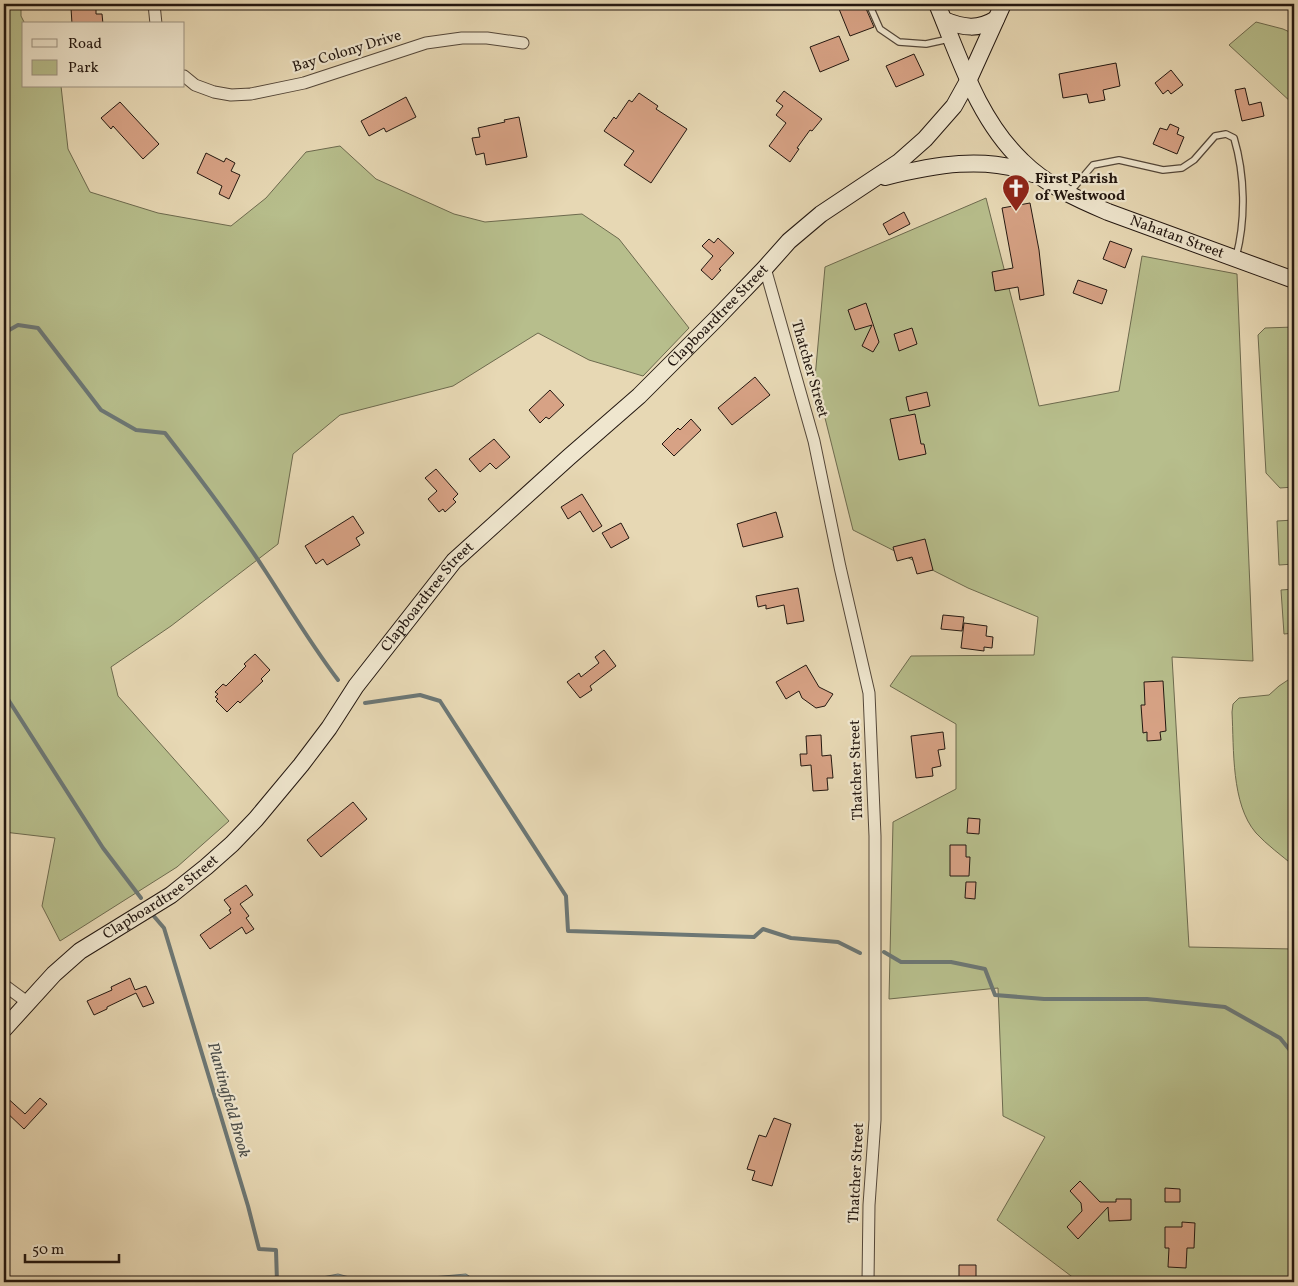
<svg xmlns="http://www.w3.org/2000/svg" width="1298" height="1286" viewBox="0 0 1298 1286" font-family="Vollkorn,serif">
<rect width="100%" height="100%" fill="#e7d8b4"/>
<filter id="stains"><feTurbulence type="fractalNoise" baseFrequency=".004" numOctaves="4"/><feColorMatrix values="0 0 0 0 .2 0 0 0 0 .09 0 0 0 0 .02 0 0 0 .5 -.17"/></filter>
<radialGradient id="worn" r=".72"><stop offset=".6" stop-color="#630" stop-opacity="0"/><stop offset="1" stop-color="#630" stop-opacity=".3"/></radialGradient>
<path fill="#b7be8c" stroke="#6d6a4e" d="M4 4H21V16L25 24H24V86H61L68 149 90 192 158 213 231 226 266 198 306 152 340 146 376 179 454 214 485 222 582 214 619 239 689 328 643 376 589 360 538 333 453 386 340 415 293 454 278 544 171 626 111 667 118 696 229 821 177 867 60 941 42 906 55 838 4 832Z
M1256 22 1283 29 1294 34V104L1292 103 1229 45Z
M986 198 1039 406 1119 391 1142 256 1237 274 1253 661 1172 657 1189 947 1293 949 1294 1282H1079L997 1220 1045 1137 1003 1116 998 988 889 999 893 822 956 789V724L890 686 911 656 1034 655 1038 617 968 588 853 530 815 378 825 267Z
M1294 327V487L1280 488 1266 473 1258 335 1265 328Z
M1294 520V564L1279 565 1277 521Z
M1294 589V633L1284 634 1281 590Z
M1294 676V866C1281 855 1267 845 1256 833 1231 804 1234 749 1232 712L1233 704 1239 698 1269 695 1279 686Z"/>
<path fill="#9cb7b9" stroke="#6c7775" d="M338 1274 368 1282H314L317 1278Z
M466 1274 478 1282H425L432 1277Z"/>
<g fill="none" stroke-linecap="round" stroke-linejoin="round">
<path stroke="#6c7775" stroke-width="4" d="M4 333 18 325 38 328 101 410 136 430 165 433C200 478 235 524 266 572 290 609 312 646 338 680
M4 693 103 848 141 898
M365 703 420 695 440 701 566 896 568 931 754 937 763 929 791 938 838 942 860 953
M152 914 164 928 248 1206 259 1249 276 1250 277 1282
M884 952 901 962H951L985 969 995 995 1044 999H1147L1225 1007 1280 1038 1293 1054 1292 1076 1294 1078"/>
</g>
<path fill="#d7a285" stroke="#231710" d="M75 4H96V14H102L103 24H72L71 8H75Z
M837 4H864L874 27 850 36Z
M839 36 849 60 820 72 810 47Z
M914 54 924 75 896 87 886 66Z
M1116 63 1120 86 1103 90 1105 100 1089 103 1087 94 1063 98 1059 74Z
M1171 70 1183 85 1171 94 1168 90 1163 94 1155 83Z
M1245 88 1249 105 1261 102 1264 116 1242 121 1235 90Z
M784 91 822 119 812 131 810 130 797 148 799 149 790 162 769 146 786 123 776 115 783 106 776 101Z
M639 93 658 106 656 109 687 129 651 183 624 165 634 151 604 131 614 117 616 119 629 100 632 102Z
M406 97 416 117 386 132 384 128 369 136 361 121Z
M120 102 159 144 143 159 113 126 111 129 101 118Z
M519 117 527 157 486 165 484 153 476 155 472 138 480 137 478 128 505 122 504 120Z
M1170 124 1179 128 1177 134 1184 137 1177 154 1153 144 1160 128 1167 130Z
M206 153 224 162 226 158 235 163 231 171 240 175 229 199 219 194 222 186 197 173Z
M1030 203 1039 250 1044 295 1020 300 1018 287 995 291 992 272 1013 268 1002 208Z
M904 212 910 224 889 235 883 224Z
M718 238 734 253 719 269 721 270 712 280 701 270 713 256 702 246 709 239 714 243Z
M1110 241 1132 249 1125 268 1103 259Z
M1078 280 1107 290 1102 304 1073 293Z
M866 303 879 342 873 352 862 346 872 325 855 330 848 310Z
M912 328 917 344 899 351 894 334Z
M755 377 770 395 732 425 718 408Z
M550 390 564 405 549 419 546 417 540 423 529 410Z
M927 392 930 406 909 411 906 397Z
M915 414 921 444H924L926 454 899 460 890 419Z
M691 419 701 430 674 456 662 444 678 428 680 430Z
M494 439 510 457 496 469 490 463 480 472 469 459Z
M436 469 458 494 453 499 456 502 445 512 443 509 439 512 428 499 437 491 425 478Z
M582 494 602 526 593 532 580 511 568 519 561 507Z
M776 512 783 537 743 547 737 524Z
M353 516 364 533 356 538 360 545 327 565 323 559 316 564 305 546Z
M621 523 629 538 611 548 602 533Z
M925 539 933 570 917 574 912 557 897 561 893 547Z
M798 588 804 621 787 624 784 605 766 609V605L758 607 756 596Z
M943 615 964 617 962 631 941 629Z
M964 623 987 626 986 636 993 637 992 648 984 647V651L961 648Z
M604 650 616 666 590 686 592 690 580 698 567 682 579 673 581 677 599 663 595 657Z
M255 654 270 670 261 679 263 681 240 703 238 701 227 712 216 701 218 699 215 697 218 694 215 692 223 684 226 686 246 666 244 664Z
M806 665 819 687 833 694 825 706 816 708 802 698 799 691 786 699 776 682Z
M1163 681 1166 731 1160 732 1161 740 1147 741V732L1143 733 1141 705H1145L1144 682Z
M943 732 945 749 938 750 941 766 932 768 933 776 916 778 911 736Z
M821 735 822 756 831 755 833 778H827L828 790 813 791 811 765 801 766 800 754H807L806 736Z
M353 802 367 819 321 857 307 840Z
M968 818 980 819 979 834 967 833Z
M950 845H966V857H970L969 876H950Z
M966 882H976L975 899 965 898Z
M246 885 253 895 240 904 249 916 246 918 254 929 246 934 242 927 210 949 200 935 231 913 229 910 231 909 224 900Z
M130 978 135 990 146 986 154 1003 143 1007 136 993 107 1007V1009L94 1015 87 1001 112 990 111 987Z
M4 1095 25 1114 40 1098 47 1104 24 1129 4 1110Z
M774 1118 791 1124 772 1186 752 1180 755 1171 747 1169 759 1135 766 1137Z
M1080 1181 1100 1202H1116V1199H1131V1220L1109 1221 1108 1207 1078 1239 1067 1227 1082 1211 1081 1203 1070 1191Z
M1165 1188 1180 1189V1202H1165Z
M1182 1222 1195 1223 1194 1248H1187L1186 1268 1168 1267 1169 1248H1165V1227H1182Z
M959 1265H976V1282H959Z"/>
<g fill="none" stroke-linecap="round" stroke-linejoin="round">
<g stroke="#544739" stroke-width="8">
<path id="lane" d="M869 4 880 29 899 42 926 44 949 39
M1070 192 1093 165 1119 160 1163 170 1182 168 1194 160 1215 136 1226 134 1234 138C1245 175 1246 219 1236 257"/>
</g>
<g stroke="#544739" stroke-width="13">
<path id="street" d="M154 4 156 24
M184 76 195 85 214 92 231 95 251 94 304 83 426 43 462 38H487L523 43
M765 268 814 441 840 567 869 693 875 836V1120L869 1205 868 1282
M4 985 27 1002"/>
</g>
<g stroke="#231710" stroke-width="18">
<g id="secondary">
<path id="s1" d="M937 4C960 59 978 119 1022 161 1046 185 1077 199 1108 212L1294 280"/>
<path d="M944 20C964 28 978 30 996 19"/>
<path d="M885 177C933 165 986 155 1033 174"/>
<path id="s2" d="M4 1029 54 974 80 951 171 895 206 867 232 844 256 819 301 765 329 728 356 686 454 561 569 457 639 396 716 319 765 268 789 241 821 214 899 162 925 139 954 106 969 79 1003 4"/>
</g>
</g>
<path stroke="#231710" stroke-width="2.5" stroke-dasharray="4 2.5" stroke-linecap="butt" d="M1293 497H1294"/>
<use href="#lane" stroke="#efe6ce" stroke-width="5.5"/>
<use href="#street" stroke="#efe6ce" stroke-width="11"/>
<use href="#secondary" stroke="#efe6ce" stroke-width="16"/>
</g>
<defs>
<g id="church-pin" transform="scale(1.4375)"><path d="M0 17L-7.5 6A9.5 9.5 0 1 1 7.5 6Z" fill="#8f2418" stroke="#efe6ce"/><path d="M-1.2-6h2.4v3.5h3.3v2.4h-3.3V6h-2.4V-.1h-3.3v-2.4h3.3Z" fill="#fff"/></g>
</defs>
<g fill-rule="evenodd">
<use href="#church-pin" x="1016" y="188"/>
</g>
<g text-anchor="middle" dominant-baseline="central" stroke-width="4.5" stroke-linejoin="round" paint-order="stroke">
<g font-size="15" fill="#231710" stroke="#efe6ce">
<text transform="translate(347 52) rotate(-17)">Bay Colony Drive</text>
<text stroke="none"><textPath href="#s1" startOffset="354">Nahatan Street</textPath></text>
<text stroke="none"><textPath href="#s2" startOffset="1016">Clapboardtree Street</textPath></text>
<text transform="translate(809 369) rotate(74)">Thatcher Street</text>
<text stroke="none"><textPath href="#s2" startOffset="611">Clapboardtree Street</textPath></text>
<text transform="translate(857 770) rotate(-92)">Thatcher Street</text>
<text stroke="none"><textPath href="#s2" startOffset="206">Clapboardtree Street</textPath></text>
<text transform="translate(857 1173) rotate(-87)">Thatcher Street</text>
</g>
<g font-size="15" font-weight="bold" fill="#231710" stroke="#efe6ce" text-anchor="start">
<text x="1035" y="179">First Parish<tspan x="1035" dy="17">of Westwood</tspan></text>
</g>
<g font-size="16" font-style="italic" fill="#4d4f4b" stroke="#efe6ce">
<text transform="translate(228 1100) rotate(74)">Plantingfield Brook</text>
</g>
</g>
<rect width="1298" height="1286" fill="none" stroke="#e7d8b4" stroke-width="20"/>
<rect x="5" y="5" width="1288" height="1276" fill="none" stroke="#231710" stroke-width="2.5"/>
<rect x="10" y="10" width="1278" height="1266" fill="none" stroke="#231710"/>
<rect x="22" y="22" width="162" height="65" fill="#efe6ce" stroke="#9d9382"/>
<rect x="32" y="39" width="25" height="8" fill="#efe6ce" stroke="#9d9382"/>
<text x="68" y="48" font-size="15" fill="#231710">Road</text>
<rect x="32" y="60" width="25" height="15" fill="#b7be8c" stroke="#9d9382"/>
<text x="68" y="72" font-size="15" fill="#231710">Park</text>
<path d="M25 1254v8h94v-8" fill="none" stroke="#231710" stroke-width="2.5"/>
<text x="32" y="1254" font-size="15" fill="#231710" stroke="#efe6ce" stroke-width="4" paint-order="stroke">50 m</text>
<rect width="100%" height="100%" filter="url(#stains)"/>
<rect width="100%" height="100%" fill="url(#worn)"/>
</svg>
